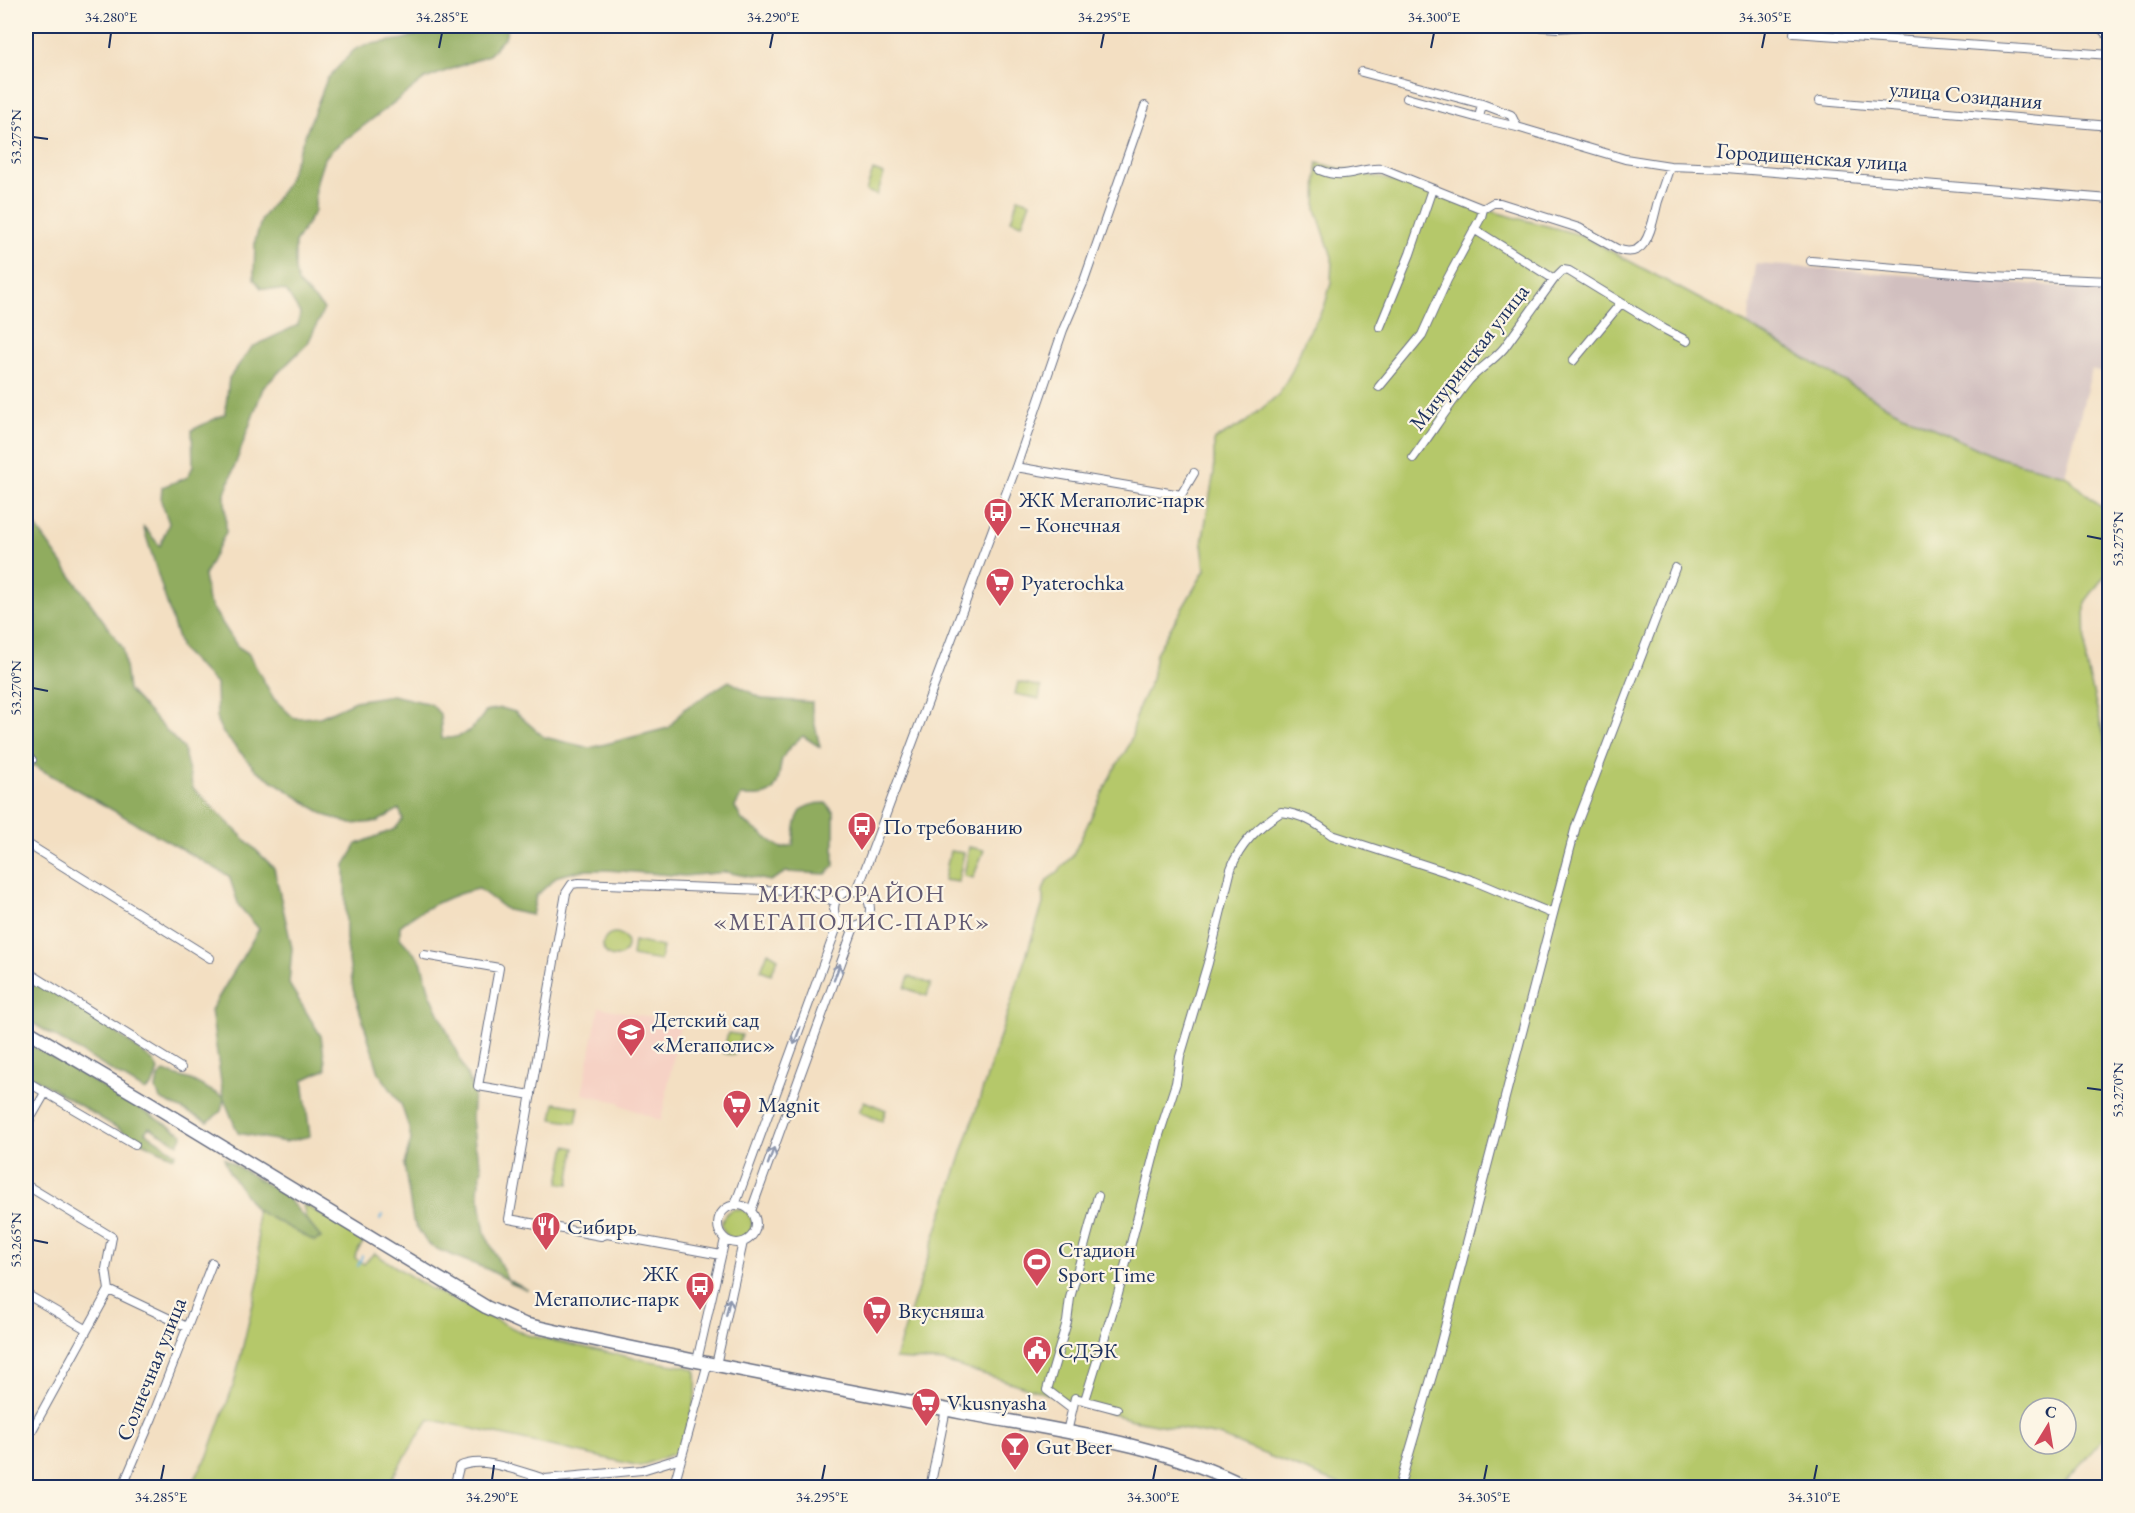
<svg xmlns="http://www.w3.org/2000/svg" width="2135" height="1513" viewBox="0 0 2135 1513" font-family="'EB Garamond',serif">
<rect width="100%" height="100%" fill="#fcf5e5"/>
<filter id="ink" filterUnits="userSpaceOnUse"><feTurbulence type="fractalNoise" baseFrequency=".0167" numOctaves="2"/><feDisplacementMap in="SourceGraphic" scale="12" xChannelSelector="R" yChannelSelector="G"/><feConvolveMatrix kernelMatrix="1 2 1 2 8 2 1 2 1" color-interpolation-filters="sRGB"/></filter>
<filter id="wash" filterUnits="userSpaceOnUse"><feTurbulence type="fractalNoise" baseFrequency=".008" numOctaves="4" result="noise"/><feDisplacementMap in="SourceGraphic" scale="24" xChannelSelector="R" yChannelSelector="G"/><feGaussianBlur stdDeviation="1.35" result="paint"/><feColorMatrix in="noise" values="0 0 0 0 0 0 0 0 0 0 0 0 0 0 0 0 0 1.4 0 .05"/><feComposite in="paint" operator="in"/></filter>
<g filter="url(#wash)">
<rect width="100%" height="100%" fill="#f3dfc2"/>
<path fill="#f6d2c5" d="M599 1007 680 1023 661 1121 621 1105 619 1102 582 1094Z"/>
<path fill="#d1bfbf" d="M1756 264 2109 290V377L2092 369 2065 475 1996 457 1890 408 1748 325Z"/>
<path fill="#b5c86b" stroke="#687c64" stroke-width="1.5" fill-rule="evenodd" d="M1317 163 1432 190 1483 209 1581 235 1748 325 1890 408 1996 457 2065 475 2109 514V570L2085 602 2086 664 2110 761V1431L2060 1487H1342L1339 1484 1219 1436 1129 1419 944 1362 895 1359 1043 904V891L1047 880 1057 873 1073 855 1113 771 1127 749 1132 736 1137 711 1152 679 1156 653 1205 570 1202 543 1214 472V440L1246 422 1279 394 1293 369 1305 339 1324 308 1331 283 1332 257 1316 209ZM2030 1408H2066V1444H2030Z
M873 170 884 174 877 195 866 191Z
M1018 198 1030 202 1022 224 1011 220Z
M1018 682 1041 687 1039 699 1015 694Z
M969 847 984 850 973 878 964 876Z
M950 851 964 853 958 882 944 880Z
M603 945a12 12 0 1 1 24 0a12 12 0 1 1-24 0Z
M634 941 663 947 660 961 632 956Z
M768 952 778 958 771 974 761 970Z
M909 976 931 984 927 996 905 988Z
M728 1033 742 1035 734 1055 723 1053Z
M864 1101 886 1110 882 1121 859 1112Z
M555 1103 579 1107 576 1123 552 1119Z
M566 1146 575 1148 569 1184 559 1183Z
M303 1205H306L361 1239 363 1243 356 1253 355 1258 364 1264 374 1253 429 1288 527 1335 643 1360 688 1367 695 1370C701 1389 686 1436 676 1453L640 1466 429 1419 386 1487 188 1488 207 1458 234 1384 260 1274 256 1210 315 1241 321 1238 306 1219Z
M722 1224a15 15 0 1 1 30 0a15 15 0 1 1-30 0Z"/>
<path fill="#90ac5f" stroke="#566e5e" stroke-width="1.5" d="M441 26H507L506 36 489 55 425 79 332 150 324 159 316 184 315 211 295 243V270L298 283 324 309 308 343 263 388 225 493 226 532 204 576 208 601 237 646 248 653 274 699 294 718 320 717 355 701 392 695 431 704 440 714 442 738C465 739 474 729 486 711L501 708 515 712 544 737 590 748 668 728 684 709 729 681 763 699 812 702V712L820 747 803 736C795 742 783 752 781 763 779 774 779 791 765 795 758 797 748 796 741 796L735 807 742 820 781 848 793 845C796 819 795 803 826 803L834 813V866L826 874 786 872 770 881 726 872 685 876 607 870H583L558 876 536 896 532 915 507 910 479 889C456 892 417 911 400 926V938L421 961 430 993 474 1091 472 1118 475 1145 482 1167 478 1188 485 1233 508 1280 528 1290 509 1283 508 1280 489 1270 439 1250 427 1243 413 1221 404 1164 411 1140 409 1128 401 1104 379 1073 353 989 346 939 345 865 357 844 395 829 403 819 399 809 377 822 351 824 325 815 256 770 223 733 217 721 216 684 181 649 143 526 160 546 169 523 161 501 162 487 188 477 193 466 192 430 225 414 229 378 252 347 298 325 300 313 286 291 261 288 254 279 255 241 262 218 285 187 327 79 354 50 365 45 404 39Z
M26 513 123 648 128 690 183 748 193 788 274 868 292 948 289 984 321 1036 326 1069 303 1080 310 1136 285 1142 238 1133 224 1099 221 1111 208 1122 160 1099 156 1089 158 1077 164 1072 191 1080 223 1097 211 1010 259 929 239 906 229 876 26 761Z
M26 973 99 1019 153 1061 158 1070 152 1087 145 1091 26 1019Z
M26 1042 183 1134 178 1144 149 1127 145 1132 176 1153 174 1157 139 1141 26 1073Z
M224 1158 287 1197 321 1238 314 1241 256 1210 229 1172Z"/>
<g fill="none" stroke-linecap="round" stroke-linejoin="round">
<path stroke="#64afdc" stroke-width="2" d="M380 1219 382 1215
M358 1266 362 1256"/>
</g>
</g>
<g filter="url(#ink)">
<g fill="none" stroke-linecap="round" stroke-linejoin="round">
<g stroke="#676d81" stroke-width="10">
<path id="street" d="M1532 26 1558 28 1584 26
M2099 26 2110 38
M1794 33 2110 55
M1362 72 1482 104
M1407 98 1479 118
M1820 101 2110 126
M1517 127 1511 115 1482 104 1479 118 1517 127 1625 159 1670 166 1726 168 2110 199
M1320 170C1347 181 1357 167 1383 169L1483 209
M1474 229 1554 279 1563 270 1569 271 1664 329 1687 341
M1811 261 1992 276 2110 281
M1380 327 1410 254 1432 189
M1573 361 1621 303
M1379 387 1422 335 1447 280 1481 217 1483 209 1493 203H1500L1579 228 1617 249C1649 262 1652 222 1658 201 1662 190 1666 178 1670 166
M1413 458C1432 432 1449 405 1469 380 1480 368 1494 360 1504 348L1554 279
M1016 467 1181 495 1194 473
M26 766 32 760
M26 843 210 958
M857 891 1016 467 1063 330 1084 281 1145 106
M834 909a18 18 0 1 1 36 0a18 18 0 1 1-36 0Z
M424 955 499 968 478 1086 531 1095
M26 971 181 1068
M26 1081 135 1145
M26 1126 45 1093
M26 1185 112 1237 106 1269 109 1290 26 1441
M735 1205 839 921
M718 1224a19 19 0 1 1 38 0a19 19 0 1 1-38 0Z
M751 1211 854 927
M721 1255 607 1234 601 1236 509 1219 566 893 572 884 579 883 814 892 835 902
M109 1290 187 1327
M26 1294 86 1329
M697 1361 725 1239
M716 1365 743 1242
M1085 1400 1118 1294 1159 1135 1176 1083 1180 1057 1208 963 1231 869C1239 845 1260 825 1281 812 1301 814 1316 823 1332 835L1474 881 1553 914
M1072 1409 1047 1390 1067 1322 1070 1298 1098 1196
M1067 1432 1075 1398 1117 1409
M122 1488 152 1418 212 1263
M454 1488 459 1467C482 1455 520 1472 545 1479
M531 1488 545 1479 642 1470 681 1458
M673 1488 708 1363
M930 1488 946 1409
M1399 1488 1434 1369 1576 826 1675 568"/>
</g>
<g stroke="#676d81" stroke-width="15">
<path id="primary" d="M26 1030 150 1103 486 1307 524 1324C670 1358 817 1384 964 1413 1060 1431 1161 1443 1249 1488"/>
</g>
<use href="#street" stroke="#fff" stroke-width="8"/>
<use href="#primary" stroke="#fff" stroke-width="12"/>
</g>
<defs><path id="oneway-shaft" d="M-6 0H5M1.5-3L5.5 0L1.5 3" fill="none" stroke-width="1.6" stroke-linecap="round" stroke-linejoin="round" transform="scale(1.5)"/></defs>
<g stroke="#8d97ae">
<use href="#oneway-shaft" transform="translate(837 972) rotate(-70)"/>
<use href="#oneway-shaft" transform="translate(797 1036) rotate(110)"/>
<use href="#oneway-shaft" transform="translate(771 1156) rotate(-70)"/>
<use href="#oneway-shaft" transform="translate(728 1307) rotate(-78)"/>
</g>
</g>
<path fill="none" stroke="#1b2f5e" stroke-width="2" d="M109 48 111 33M439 48 442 33M770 48 773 33M1101 48 1104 33M1431 48 1434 33M1762 48 1765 33M33 137 48 139M2087 536 2102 539M33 688 48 691M2087 1088 2102 1090M33 1240 48 1243M161 1480 164 1465M492 1480 494 1465M822 1480 825 1465M1153 1480 1156 1465M1484 1480 1487 1465M1814 1480 1817 1465"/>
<defs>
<g id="bus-pin" transform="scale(1.5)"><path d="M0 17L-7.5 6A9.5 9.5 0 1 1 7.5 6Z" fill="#d1495b" stroke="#fcf5e5"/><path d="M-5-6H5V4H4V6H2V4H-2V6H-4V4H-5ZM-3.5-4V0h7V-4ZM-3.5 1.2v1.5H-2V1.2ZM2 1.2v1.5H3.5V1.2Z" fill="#fff"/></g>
<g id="supermarket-pin" transform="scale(1.5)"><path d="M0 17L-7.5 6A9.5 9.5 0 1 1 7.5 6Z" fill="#d1495b" stroke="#fcf5e5"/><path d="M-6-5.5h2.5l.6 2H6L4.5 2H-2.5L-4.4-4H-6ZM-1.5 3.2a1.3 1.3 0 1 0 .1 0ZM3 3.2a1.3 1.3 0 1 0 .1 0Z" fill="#fff"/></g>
<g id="school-pin" transform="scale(1.5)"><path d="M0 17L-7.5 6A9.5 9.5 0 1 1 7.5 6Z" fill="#d1495b" stroke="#fcf5e5"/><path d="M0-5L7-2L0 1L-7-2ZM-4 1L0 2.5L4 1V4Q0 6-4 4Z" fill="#fff"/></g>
<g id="restaurant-pin" transform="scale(1.5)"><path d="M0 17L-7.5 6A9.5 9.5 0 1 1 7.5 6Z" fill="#d1495b" stroke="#fcf5e5"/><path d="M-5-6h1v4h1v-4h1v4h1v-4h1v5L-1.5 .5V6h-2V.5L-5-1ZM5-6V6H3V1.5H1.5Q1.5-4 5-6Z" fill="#fff"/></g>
<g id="stadium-pin" transform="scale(1.5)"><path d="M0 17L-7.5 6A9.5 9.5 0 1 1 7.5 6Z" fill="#d1495b" stroke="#fcf5e5"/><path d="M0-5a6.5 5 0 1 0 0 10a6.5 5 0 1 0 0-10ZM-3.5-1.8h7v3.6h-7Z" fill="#fff"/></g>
<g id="civic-pin" transform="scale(1.5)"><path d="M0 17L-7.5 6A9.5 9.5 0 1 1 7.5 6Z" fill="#d1495b" stroke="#fcf5e5"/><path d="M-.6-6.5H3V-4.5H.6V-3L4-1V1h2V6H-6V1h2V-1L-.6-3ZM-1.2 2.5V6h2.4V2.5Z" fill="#fff"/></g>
<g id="bar-pin" transform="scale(1.5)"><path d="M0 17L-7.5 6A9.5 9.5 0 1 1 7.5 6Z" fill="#d1495b" stroke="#fcf5e5"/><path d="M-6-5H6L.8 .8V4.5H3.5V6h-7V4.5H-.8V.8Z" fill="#fff"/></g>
</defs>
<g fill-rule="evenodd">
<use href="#bus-pin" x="998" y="512"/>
<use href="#supermarket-pin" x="1000" y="582"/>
<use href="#bus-pin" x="862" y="826"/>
<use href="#school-pin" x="631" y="1032"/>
<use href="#supermarket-pin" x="737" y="1104"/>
<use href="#restaurant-pin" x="546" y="1226"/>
<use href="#stadium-pin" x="1037" y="1262"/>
<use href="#bus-pin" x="700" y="1286"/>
<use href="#supermarket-pin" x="877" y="1310"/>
<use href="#civic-pin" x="1037" y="1350"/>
<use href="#supermarket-pin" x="926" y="1402"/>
<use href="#bar-pin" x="1015" y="1446"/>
</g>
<g text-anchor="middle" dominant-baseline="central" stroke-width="4.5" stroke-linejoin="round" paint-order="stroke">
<g font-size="22" fill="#1b2f5e" stroke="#fcf5e5">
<text transform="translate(1966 95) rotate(5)">улица Созидания</text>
<text transform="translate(1812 157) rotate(4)">Городищенская улица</text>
<text transform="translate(1469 357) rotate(-52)">Мичуринская улица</text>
<text transform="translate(151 1369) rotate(-68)">Солнечная улица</text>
</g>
<g font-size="22" fill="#1b2f5e" stroke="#fcf5e5" text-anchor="start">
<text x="1019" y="499">ЖК Мегаполис-парк<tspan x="1019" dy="25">– Конечная</tspan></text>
<text x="1021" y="582">Pyaterochka</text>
<text x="883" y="826">По требованию</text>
<text x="652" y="1019">Детский сад<tspan x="652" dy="25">«Мегаполис»</tspan></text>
<text x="758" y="1104">Magnit</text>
<text x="567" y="1226">Сибирь</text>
<text x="1058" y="1249">Стадион<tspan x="1058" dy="25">Sport Time</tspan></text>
<text x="679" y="1273" text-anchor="end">ЖК<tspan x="679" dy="25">Мегаполис-парк</tspan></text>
<text x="898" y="1310">Вкусняша</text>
<text x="1058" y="1350">СДЭК</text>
<text x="947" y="1402">Vkusnyasha</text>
<text x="1036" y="1446">Gut Beer</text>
</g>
<g font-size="24" letter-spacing="1.5" fill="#625a73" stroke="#fcf5e5">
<text x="852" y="893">МИКРОРАЙОН<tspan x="852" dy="28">«МЕГАПОЛИС-ПАРК»</tspan></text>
</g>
</g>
<rect width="2135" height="1513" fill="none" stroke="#fcf5e5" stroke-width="66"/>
<g transform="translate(2048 1426) rotate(11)"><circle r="28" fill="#fcf5e5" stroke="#a2a6af" stroke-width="1.5"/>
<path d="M0-4.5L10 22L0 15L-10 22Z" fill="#d1495b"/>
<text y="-9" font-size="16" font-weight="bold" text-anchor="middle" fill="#1b2f5e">С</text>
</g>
<rect x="33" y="33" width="2069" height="1447" fill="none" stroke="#1b2f5e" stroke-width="2"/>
<g font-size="15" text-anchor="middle" fill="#1b2f5e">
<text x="111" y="22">34.280°E</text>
<text x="442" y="22">34.285°E</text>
<text x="773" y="22">34.290°E</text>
<text x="1104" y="22">34.295°E</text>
<text x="1434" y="22">34.300°E</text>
<text x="1765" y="22">34.305°E</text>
<text transform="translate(16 137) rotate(-90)" y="5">53.275°N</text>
<text transform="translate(2118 539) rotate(-90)" y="5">53.275°N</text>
<text transform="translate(16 688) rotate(-90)" y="5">53.270°N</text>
<text transform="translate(2118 1090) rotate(-90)" y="5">53.270°N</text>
<text transform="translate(16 1240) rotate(-90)" y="5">53.265°N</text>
<text x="161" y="1502">34.285°E</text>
<text x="492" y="1502">34.290°E</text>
<text x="822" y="1502">34.295°E</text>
<text x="1153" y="1502">34.300°E</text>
<text x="1484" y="1502">34.305°E</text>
<text x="1814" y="1502">34.310°E</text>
</g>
</svg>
